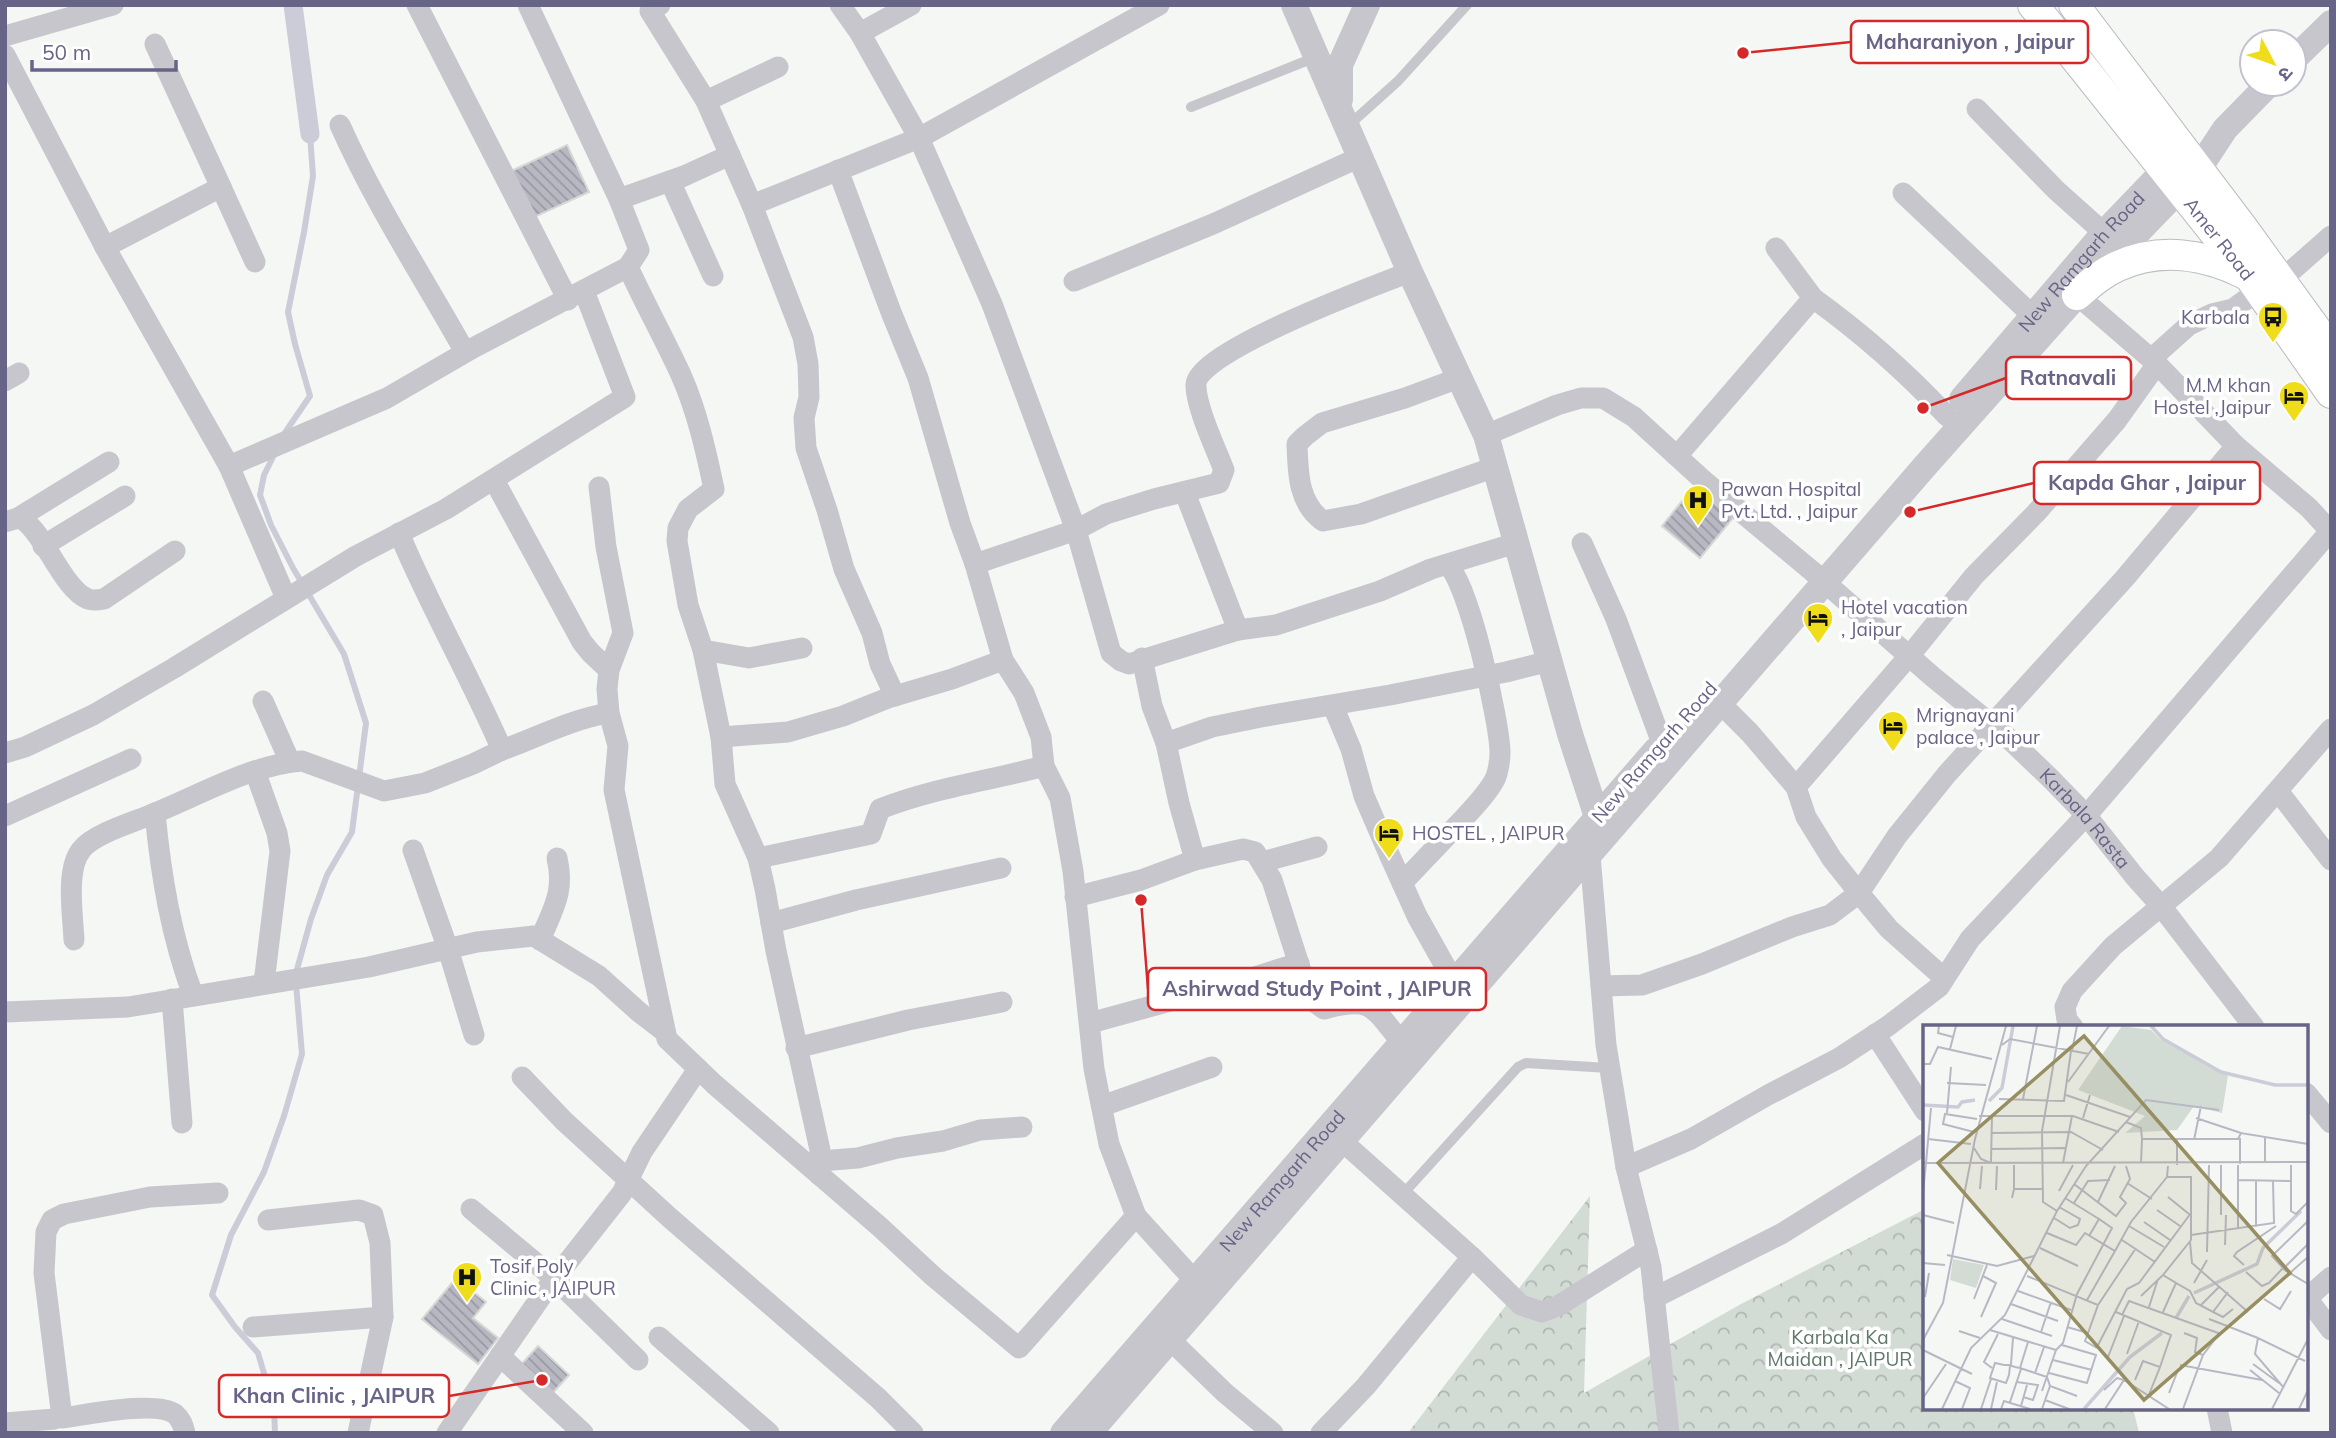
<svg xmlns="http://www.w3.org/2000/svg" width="2336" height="1438" viewBox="0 0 2336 1438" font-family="Mulish,'Noto Sans Devanagari',sans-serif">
<defs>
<pattern id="forest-crowns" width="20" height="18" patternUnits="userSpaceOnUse" patternTransform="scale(1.75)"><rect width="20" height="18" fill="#d2dcd5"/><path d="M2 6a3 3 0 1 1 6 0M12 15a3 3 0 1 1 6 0" fill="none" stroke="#aeb6b2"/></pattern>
<pattern id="building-back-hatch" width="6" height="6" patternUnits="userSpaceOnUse" patternTransform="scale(1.75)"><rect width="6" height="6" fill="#b8b8c3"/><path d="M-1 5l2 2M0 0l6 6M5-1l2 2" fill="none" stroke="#9999a4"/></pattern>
</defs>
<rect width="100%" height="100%" fill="#f4f7f3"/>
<path fill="url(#forest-crowns)" d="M1590 1196 1584 1393 1741 1304 1925 1209V1408H2133L2139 1433H1408Z"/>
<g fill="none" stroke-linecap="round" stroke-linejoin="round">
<path stroke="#cbccd7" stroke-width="6" d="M284 434 310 396 295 344 288 312 304 232 313 176 310 134
M275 453 264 475 260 495 271 525 293 568 344 654 366 723 352 832 327 875 311 919 296 973
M275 1433 274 1407 258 1353 235 1327 212 1295 231 1235 264 1172 284 1116 302 1054 296 984"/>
<path stroke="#cbccd7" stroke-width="19" d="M293 5 310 134"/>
</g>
<path fill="url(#building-back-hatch)" stroke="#d7d8d6" stroke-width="2" d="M567 145 589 192 530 219 509 172Z
M1694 486 1733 518 1700 558 1662 526Z
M456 1278 486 1302 473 1318 498 1338 478 1364 422 1319Z
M538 1346 569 1375 549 1397 518 1368Z"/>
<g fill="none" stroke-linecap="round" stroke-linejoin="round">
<g stroke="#bcbbc4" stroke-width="32">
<g id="secondary">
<path id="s4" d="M2033 5 2249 276 2331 393"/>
<path d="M2074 5 2242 227 2331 350"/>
<path d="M2077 295C2090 284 2102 273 2118 266 2160 247 2205 254 2245 274"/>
</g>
</g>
<path stroke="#c7c6cd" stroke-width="10" d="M1191 107 1316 57
M1349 125 1398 81 1467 5
M1403 1194 1518 1067 1526 1063 1609 1068"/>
<g stroke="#c7c6cd" stroke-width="21">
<path d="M417 5 568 300"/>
<path d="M528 5 619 199 639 250 628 267C645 304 664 338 681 375 697 411 706 451 714 489L688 509 678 528 677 541 688 605 703 650 721 737 725 784 758 858 765 889 776 951 820 1150 819 1175"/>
<path d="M660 5 650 11 706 101 752 205 919 138 1159 5"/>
<path d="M840 5 860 33 919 138 992 304 1076 530 1111 653 1121 661 1129 664 1238 630 1185 493"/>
<path d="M860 33 911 5"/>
<path d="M5 36 113 5"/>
<path d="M5 55 105 247 221 187 155 44"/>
<path d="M706 101 778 67"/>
<path d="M1977 109 2056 190 2104 233"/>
<path d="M340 125C375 204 423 277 465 352"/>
<path d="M838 170 891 312 918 378 960 523 975 564"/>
<path d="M670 181 713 276"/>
<path d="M221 187 255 262"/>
<path d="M1903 193 2032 315"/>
<path d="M619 199 684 176 730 155"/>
<path d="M752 205 803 337 808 364 809 397 804 418 806 448 827 510 844 569 872 633 880 664 895 696"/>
<path d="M105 247 229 466 387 398 473 348 628 267"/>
<path d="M2281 280 2331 236"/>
<path d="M1074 281 1213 224 1360 157"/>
<path d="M2077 295 2157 364 2236 446 2309 508 2330 531"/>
<path d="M1813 298C1863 334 1905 371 1947 416"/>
<path d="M2151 359 2189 325 2212 314 2233 309 2259 290"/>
<path d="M1459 378 1405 398 1322 423 1305 436 1297 444C1298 473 1298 503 1323 521L1361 514 1495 467"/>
<path d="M5 381 19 373"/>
<path id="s1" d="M1486 435 1557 405 1581 398H1603L1634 417 1703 480 1812 571 1933 677 2007 737 2050 778 2086 815 2135 877 2161 906 2254 1027"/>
<path d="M1677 456 1813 298 1776 248"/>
<path d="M229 466 286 598"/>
<path d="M494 480 582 642 591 653 609 670"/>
<path d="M599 487 606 547 623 633 609 670 607 689 609 713"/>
<path d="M18 518 109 462"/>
<path d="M5 522 18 518C40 522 62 590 88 599 93 601 98 600 104 599L175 551"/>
<path d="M399 533C430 607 470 676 502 750 538 737 572 719 609 713L618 746 614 790 667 1039 714 1084 880 1227 934 1277 1019 1348 1136 1216 1194 1280"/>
<path d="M1582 543 1616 619 1662 743"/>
<path d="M43 546 125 496"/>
<path d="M1238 630 1276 625 1380 591 1431 569 1516 543"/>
<path d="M703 650 749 658 802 648"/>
<path d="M1142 658 1152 706 1166 743"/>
<path d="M263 701 290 762"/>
<path d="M1720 703 1750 733 1796 787 1806 817 1832 859 1859 893 1889 929 1944 978"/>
<path d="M1333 706 1351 749 1364 796 1389 854 1417 916 1454 982"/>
<path d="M721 737 788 732 843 716 888 698 952 679 1003 660"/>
<path d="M5 753 25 747 93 715 174 668 356 556 446 509 625 397 584 291"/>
<path d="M255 771 277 833 280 851 264 983"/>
<path d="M1796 787 1915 649 1974 576 2036 513 2117 420 2157 364"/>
<path d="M2278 791 2331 860"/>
<path d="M5 816 131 759"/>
<path d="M413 850 448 949 474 1035"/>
<path d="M1590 855 1606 1045 1626 1167 1651 1267 1669 1433"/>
<path d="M758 858 871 834 880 809C933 788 989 781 1044 766"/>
<path d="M1262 862 1317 847"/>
<path d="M1402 883C1423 861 1444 839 1465 817 1475 806 1488 793 1495 779 1498 773 1500 760 1500 753 1500 723 1468 579 1447 565"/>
<path d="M1075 897 1141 880 1195 860"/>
<path d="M771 923 856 900 1001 868"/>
<path d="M74 940C73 916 65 868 82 849 95 833 135 822 155 813"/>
<path d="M540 940C553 909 565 892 557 858"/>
<path d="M1601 986 1642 985 1702 964 1792 927 1830 915 1859 893 1897 836 1947 774 2124 579 2236 446"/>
<path d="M193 995C171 936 161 876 155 813 202 794 251 765 302 761L384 791 425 783 473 764 502 750"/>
<path d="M172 999 182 1123"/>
<path d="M5 1012 128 1007 369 967 477 942 534 936 599 976 639 1012 665 1032"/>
<path d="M1090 1023 1229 985 1299 963"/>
<path d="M2073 1027 2067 1020 2065 1007 2072 991 2113 946 2219 858 2331 729"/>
<path d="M1875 1034 1925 1111"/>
<path d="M1401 1042C1373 1007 1372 996 1324 1009L1310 999 1272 880 1255 852 1243 849 1195 860 1179 803 1166 743 1212 727 1261 717 1390 695 1506 672 1550 661"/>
<path d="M796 1048 908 1020 1002 1002"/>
<path d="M522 1077 564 1121 670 1218 878 1398 913 1433"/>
<path d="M2306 1093 2331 1123"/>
<path d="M1102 1106 1212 1067"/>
<path d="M820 1161 858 1158 897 1148 943 1141 980 1130 1022 1127"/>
<path d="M1626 1167 1691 1139 1768 1095 1839 1058 1888 1026 1939 987 1970 939 2093 808 2331 530"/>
<path d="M471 1209 555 1279 638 1360"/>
<path d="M1136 1216 1109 1144 1094 1069 1073 871 1060 798 1044 766 1041 737 1024 693 1003 660 975 564 1076 530 1106 514 1154 499 1219 483 1224 470C1216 449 1195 405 1196 384 1198 351 1376 285 1410 272"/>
<path d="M268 1220 359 1210 373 1215 380 1243 383 1317 358 1433"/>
<path d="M1472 1257 1521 1305 1542 1312 1558 1306 1647 1250"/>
<path d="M1654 1298 1781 1234 1925 1144"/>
<path d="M2307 1298 2331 1330"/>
<path d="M2306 1299 2331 1277"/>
<path d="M253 1327 383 1317"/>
<path d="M1159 1329 1225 1393 1273 1433"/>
<path d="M659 1337 769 1433"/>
<path d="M500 1356 583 1433"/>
<path d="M283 1387H368"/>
<path d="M2217 1408 2222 1433"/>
<path d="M5 1423 55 1419"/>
<path d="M185 1433C183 1425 181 1419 175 1414 156 1400 86 1415 62 1418L44 1273 46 1232 52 1220 64 1214 150 1197 218 1193"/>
<path d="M447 1433 545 1291 622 1193 642 1152 698 1069"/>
<path d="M1321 1433 1366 1386 1472 1257 1342 1141"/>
</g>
<g stroke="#c7c6cd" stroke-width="26">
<path d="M1294 5 1410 272 1486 435 1570 734 1597 817 1594 832"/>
<path d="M2294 59 2331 23"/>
<path d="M1340 99V65L1367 5"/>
<path id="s2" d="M1962 399 2104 233 2178 156"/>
<path id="s3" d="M1063 1433 1656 750"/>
<path d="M1089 1433 1925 466 2077 295 2198 170 2225 129 2269 84"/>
</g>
<use href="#secondary" stroke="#fff" stroke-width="30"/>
</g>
<defs>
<g id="bus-pin" transform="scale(1.575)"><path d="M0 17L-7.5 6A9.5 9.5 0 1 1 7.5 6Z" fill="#efdd1b" stroke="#fff"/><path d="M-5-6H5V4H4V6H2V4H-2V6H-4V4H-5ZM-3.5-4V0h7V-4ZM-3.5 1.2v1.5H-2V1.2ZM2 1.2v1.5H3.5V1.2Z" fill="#111"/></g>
<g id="hotel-pin" transform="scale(1.575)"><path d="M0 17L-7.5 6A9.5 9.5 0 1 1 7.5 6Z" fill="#efdd1b" stroke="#fff"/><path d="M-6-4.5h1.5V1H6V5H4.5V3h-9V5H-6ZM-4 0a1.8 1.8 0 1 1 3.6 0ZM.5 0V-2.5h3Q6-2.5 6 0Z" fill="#111"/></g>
<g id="hospital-pin" transform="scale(1.575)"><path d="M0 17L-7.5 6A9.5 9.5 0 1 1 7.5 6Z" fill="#efdd1b" stroke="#fff"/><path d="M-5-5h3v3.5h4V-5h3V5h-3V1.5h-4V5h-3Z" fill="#111"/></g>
</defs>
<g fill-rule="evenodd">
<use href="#bus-pin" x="2273" y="317"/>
<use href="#hotel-pin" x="2294" y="396"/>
<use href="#hospital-pin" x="1698" y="500"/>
<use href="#hotel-pin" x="1818" y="618"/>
<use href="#hotel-pin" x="1893" y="726"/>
<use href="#hotel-pin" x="1389" y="833"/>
<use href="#hospital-pin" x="467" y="1277"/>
</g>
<g text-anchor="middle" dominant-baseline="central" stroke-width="7" stroke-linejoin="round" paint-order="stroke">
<g font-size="19" fill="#686487" stroke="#fff">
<text stroke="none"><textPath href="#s4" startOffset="299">Amer Road</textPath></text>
<text stroke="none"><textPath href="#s2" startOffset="182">New Ramgarh Road</textPath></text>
<text transform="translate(1654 752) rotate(-49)">New Ramgarh Road</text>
<text stroke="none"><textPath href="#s1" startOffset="765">Karbala Rasta</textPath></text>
<text stroke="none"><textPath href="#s3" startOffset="334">New Ramgarh Road</textPath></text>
</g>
<g font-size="19" fill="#686487" stroke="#fff" text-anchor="start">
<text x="2250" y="317" text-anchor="end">Karbala</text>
<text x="2271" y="385" text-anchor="end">M.M khan<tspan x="2271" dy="22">Hostel ,Jaipur</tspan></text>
<text x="1721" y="489">Pawan Hospital<tspan x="1721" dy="22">Pvt. Ltd. , Jaipur</tspan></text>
<text x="1841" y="607">Hotel vacation<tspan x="1841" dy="22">, Jaipur</tspan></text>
<text x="1916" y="715">Mrignayani<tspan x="1916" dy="22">palace , Jaipur</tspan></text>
<text x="1412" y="833">HOSTEL , JAIPUR</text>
<text x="490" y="1266">Tosif Poly<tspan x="490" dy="22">Clinic , JAIPUR</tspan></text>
</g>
<g font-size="19" fill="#5f786b" stroke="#fff">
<text x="1840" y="1337">Karbala Ka<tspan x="1840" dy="22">Maidan , JAIPUR</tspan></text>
</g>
</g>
<g transform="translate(1923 1025)">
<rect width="385" height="385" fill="#f4f7f3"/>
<path d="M199 1 228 5 238 15 305 51 299 88 271 81 254 105 202 108 222 91 155 65Z" fill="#d2dcd5"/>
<path d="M30 234 61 240 53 263 27 255Z" fill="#d2dcd5"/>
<path fill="none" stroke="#cbccd7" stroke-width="3.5" d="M228 1 240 14 298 47 352 60H385M66 76 79 63 90 1M0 80 35 82 39 77 52 75M271 268 334 239 340 223 378 186M253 293 266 271M207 332 239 308M161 384 207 332"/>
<path fill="none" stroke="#b8b8c5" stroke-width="2" d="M16 1 15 8 30 12M79 20 87 14 166 29M27 24 33 1M149 26 154 1M0 39H7L15 22 69 34M145 57 186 1M24 58 63 60M143 70 207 92M76 74 141 76 148 26M100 74 114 1M24 88 28 42M56 91H150L196 107M160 93 167 70M273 93 318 108M203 97 218 103 219 114M51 107 20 99 22 89 54 94M69 108 148 107 180 125M342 112V137M317 113V139M5 114 48 119M271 115 278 81M51 123 58 134 68 138M68 124 142 123M68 137 69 91M0 138 385 137M3 138 8 83M140 138 149 91M218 138 219 114H315L318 108 385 119M254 140V114M298 140V190M368 140V186L373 189 385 177M315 155 367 156M333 156V202M204 158 229 174M151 159 193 191 203 178 197 172 207 154 203 141M57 164 59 141M91 164V140M73 165 74 141M136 166 150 140M0 168 3 138M245 172 266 189M89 173 91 164H119M142 173 176 194M175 177 192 141M151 178 165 156 187 155M234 185 257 201M134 186 120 177 119 106 137 1M0 190 31 198M131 193 147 203 155 200 157 194 136 182M221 197 247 215M206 201 241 222M315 204V140M124 208 153 220 162 208 192 226 208 197 244 152M268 210 351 198 350 156M199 215 232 237M267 217 269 238 325 287M302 220 303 190M117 223 155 241M284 227 286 140M24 230 74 241 111 231M0 238 22 240M321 240 311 231 314 227 353 201M360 244 385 219M360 244 385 259M323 247 339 261 346 258 360 243 349 231 385 196M104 251 175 280 165 308 144 302M253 258 267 266 273 278 290 287 305 267M271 258 284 235M95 266 148 285M218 271 240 250M2 272 6 248M51 274 64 240M341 274 357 284 368 266M164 275 192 226M88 279 135 296M175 280 213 223M277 281 297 261M226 282 235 254M193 287 248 310 237 342M240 287 253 258 240 250 268 215V152H244L245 141M290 287 300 292 310 284M199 290 206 276 298 309M58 292 73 258 60 251M79 294 129 311M286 294 335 313M67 305 133 325 119 366M36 306 57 313M118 307 128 277M165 308 162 316 174 323M261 308 274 313 272 327 280 330M90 313 88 339 87 341 86 350 83 358 67 353 72 338 77 339 81 340H86L87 341H89L92 342 97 343M0 315 20 278 52 114 83 1M105 317 97 343 112 348 121 322M174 322 204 264 216 258 268 188M0 325 49 349M133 325 140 318 154 269 189 203 176 194 166 211M204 329 216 296M185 332 201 291M130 335 169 345M330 339 356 358M257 340 339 355M69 343 61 337 75 309M327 345 356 368M112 348 124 352 127 361 154 371M126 348 164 358 173 330 139 320M212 355 220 336 237 342 225 372M32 356 47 363 39 384M94 357 115 360 110 375 100 372M361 363 332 329 335 313 382 336M181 365 194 353 201 355M246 368 255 345M0 373 23 339M122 375 146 384M87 377 98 344M98 381 104 360M19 384 48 323 82 290 134 186 163 141 223 75 296 85M58 384 68 354M68 384 74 357M78 384 81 376 107 384M119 384 127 361M182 384 201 355 246 384M260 384 280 330 293 313 385 232M349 384 385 314M376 384 385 365"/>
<path fill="#978e61" fill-opacity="0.15" stroke="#978e61" stroke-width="3.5" d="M161 11 367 248 221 375 15 138Z"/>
<rect width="385" height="385" fill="none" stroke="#686487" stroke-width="3.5"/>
</g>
<path fill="none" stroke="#d62828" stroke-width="2.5" d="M1743 53L1851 42M1923 408L2006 378M1910 512L2034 483M1141 900L1148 989M542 1380L449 1396"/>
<g fill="#d62828" stroke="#fff" stroke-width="2.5">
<circle cx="1743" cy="53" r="7"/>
<circle cx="1923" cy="408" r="7"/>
<circle cx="1910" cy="512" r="7"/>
<circle cx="1141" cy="900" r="7"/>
<circle cx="542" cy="1380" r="7"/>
</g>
<g fill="#fff" stroke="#d62828" stroke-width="2.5">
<rect x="1851" y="21" width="237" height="42" rx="7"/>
<rect x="2006" y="357" width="125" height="42" rx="7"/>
<rect x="2034" y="462" width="226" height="42" rx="7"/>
<rect x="1148" y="968" width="338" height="42" rx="7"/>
<rect x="219" y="1375" width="230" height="42" rx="7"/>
</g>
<g font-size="21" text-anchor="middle" font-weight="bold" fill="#686487">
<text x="1970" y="49">Maharaniyon , Jaipur</text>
<text x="2068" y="385">Ratnavali</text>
<text x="2147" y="490">Kapda Ghar , Jaipur</text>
<text x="1317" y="996">Ashirwad Study Point , JAIPUR</text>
<text x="334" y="1403">Khan Clinic , JAIPUR</text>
</g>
<rect width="2336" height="1438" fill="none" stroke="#686487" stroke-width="14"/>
<g transform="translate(2273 63) rotate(131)"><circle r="33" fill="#ffffff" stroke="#c3c1cf" stroke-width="2"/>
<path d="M0-5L12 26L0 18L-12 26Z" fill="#efdd1b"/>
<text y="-10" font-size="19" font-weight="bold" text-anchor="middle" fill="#686487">उ</text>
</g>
<path d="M32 60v10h144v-10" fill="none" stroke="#686487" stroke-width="3.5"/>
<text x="42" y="60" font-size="21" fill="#686487" stroke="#ffffff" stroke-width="5" paint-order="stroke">50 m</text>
</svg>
